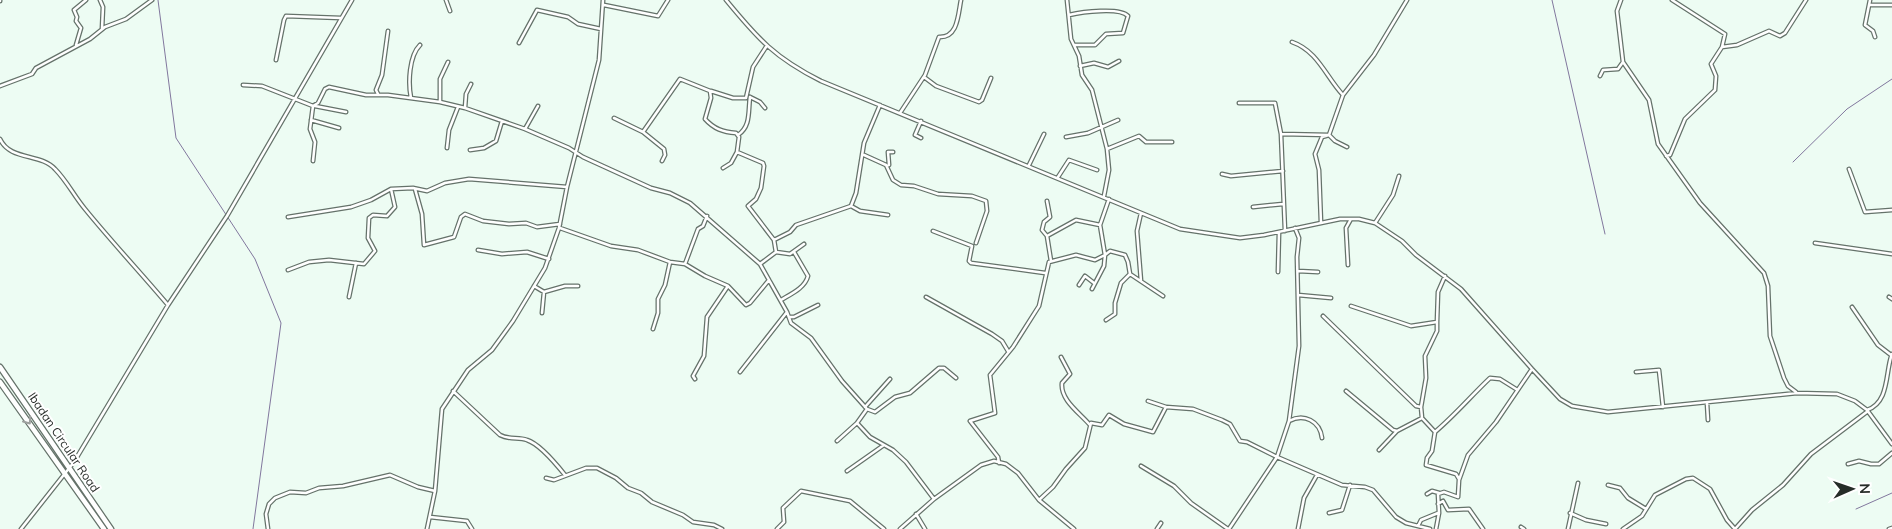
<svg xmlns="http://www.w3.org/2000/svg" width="1892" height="529" viewBox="0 0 1892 529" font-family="Mulish,sans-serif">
<rect width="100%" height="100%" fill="#edfcf3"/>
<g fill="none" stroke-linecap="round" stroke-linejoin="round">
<path stroke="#81779d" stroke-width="1" d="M158 0 176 138 255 259 281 323 253 529
M1552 0 1605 234
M1793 162 1847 109 1892 79
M1856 509 1892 493"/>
<g stroke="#65726a" stroke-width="5">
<path id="minor" d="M100 0 103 7 102 29
M446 0 450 11
M726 0C758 39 775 58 821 81L1180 229 1240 238 1264 235 1340 219H1359L1375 223 1402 241 1416 255 1461 289 1532 369 1560 399 1572 406 1608 412 1797 393 1837 394 1855 401 1867 410 1892 444
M1067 0 1071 39 1079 56 1082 75 1092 90 1107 149 1109 170 1104 196
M1621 0 1617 11 1623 62 1649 100 1658 144 1700 203 1764 273 1768 286 1770 336 1784 378 1788 386 1796 392
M1870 0 1865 25 1873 31 1875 37
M0 1V0
M604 5 658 16 668 0
M1870 5H1892
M1069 15C1082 12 1120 7 1128 16L1123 33 1106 34 1095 45H1074
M1292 42C1318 51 1326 77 1343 95
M519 43 537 10 568 17 578 24 601 29
M76 45 81 28 76 21 77 17 74 10 86 0
M1722 47 1737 45 1769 31 1780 36 1785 33 1806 0
M276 60 284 20 286 16 341 18
M1080 66 1094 63 1108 67 1119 61
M1600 76 1603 70 1618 69 1623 62
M924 77 936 86 979 102 982 100 991 78
M243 85 262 86 313 106 318 103 325 89 329 87 366 95H388L440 102 465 108 525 129 569 148 583 157 651 188 670 193 690 203 760 264 787 312 791 323 811 338 842 381 867 409 857 423 870 437 893 450 906 462 934 499
M0 86 32 74 36 68 90 39 105 27 126 19 152 0
M711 91 733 98H746L753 67 766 47
M378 94 376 90 382 75 388 31
M750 97 760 102 765 108
M411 98C408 83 409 56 420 45
M440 102V79L448 62
M1239 103H1275L1281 134
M315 106 346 112
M465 108 466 94 471 84
M900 113 925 75 939 37C958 38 958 15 961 0
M614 118 643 132 680 79 710 91 711 98 705 119C714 129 723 132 736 133L739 137 737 152 763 163 764 166 761 188 756 199 748 206 774 240
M311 120 339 128
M921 121 915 135 921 138
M525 129 538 106
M643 132 664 149 665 155 662 161
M738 135C751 126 748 112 750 97
M1066 137 1088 133 1118 120
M0 139C10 161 41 153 55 169 67 181 74 196 85 209 111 241 141 273 168 305
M447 148 449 130 458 107
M1107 149 1139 136 1146 142H1172
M470 150 484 148 496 141 502 121
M864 155 886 165 893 180 901 185 914 186 938 194 972 196 986 201 987 211 976 243
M1666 156 1670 155 1685 119 1715 90 1716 76 1711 64 1722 47 1725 34 1672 0
M313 161 315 142 310 129 313 106
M1029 165 1044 134
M887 166 889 165 888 152H893
M723 168 731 163 737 152
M1849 169 1865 212 1892 210
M1222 174 1231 176 1283 171
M1058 177 1069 160 1097 170
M415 189 422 214 424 245 454 237 461 217 465 214 483 221 509 224 526 223 537 227 560 224
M1047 201 1050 217 1044 222 1042 230 1047 236 1051 261
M851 206 860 211 888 215
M1253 207 1283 204
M1141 213 1137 231 1141 281
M707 216 703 226 698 229 685 264 705 276 728 286 746 305 750 303 769 280
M288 217 351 207 371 200 391 189 413 188 427 191 445 183 469 179 567 187
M1321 223 1319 170 1315 154 1322 137 1329 135 1343 95 1374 55 1407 0
M1375 223 1393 195 1399 176
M560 228 611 246 638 250 670 262 685 264
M933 231 972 246 969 261 971 263 1045 273
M1285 231 1281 134 1329 135 1335 141 1347 147
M1047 236 1076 220 1100 225
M1815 243 1892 254
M478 250 502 254 527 252 549 259
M776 252 790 254 804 244
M760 264 776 252 774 240 790 232 796 225 851 206 856 193 864 143 880 105
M1348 265 1346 228 1351 219
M288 270 309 262 329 260 364 264 375 251 368 238 369 218 373 215 387 216 395 207 391 189
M1298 271 1318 272
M1278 272 1279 232
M1079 285 1085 276 1094 283
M534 286 544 292 565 286H578
M1092 289 1104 266 1105 255 1110 251 1125 255 1128 262 1130 274 1163 296
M1298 295 1331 298
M349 297 356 263
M926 297 992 334 1002 341 1008 351
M1889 297 1892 299
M781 300C791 294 805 288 808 276L794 252
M1351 306 1411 326 1437 322 1438 292 1445 276
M1852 307 1878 345 1891 355
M542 313 544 292
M1323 316 1416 406 1421 407 1426 378 1425 356 1437 331V322
M789 317H794L818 305
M1106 320 1115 314V303L1121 283 1130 274
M653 329 658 313V299L665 285 670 262
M1061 357 1070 374 1062 383C1060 400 1080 413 1090 425
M740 372 787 312
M1636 372 1659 370 1663 407
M695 379 693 376 704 356 707 317 728 286
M453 391 500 435C509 440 518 437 527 440 540 444 557 465 565 475
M1346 391 1393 430 1397 431 1422 418 1421 407
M1148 401 1166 407
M1707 403 1708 420
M865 407 890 379
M867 409 875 412 895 397 910 393 939 368H944L956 378
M1867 410C1890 402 1885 372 1892 354
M1422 418 1435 432
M1289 421C1304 413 1320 421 1322 438
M837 441 857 423
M1379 450 1397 431
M999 463 998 457 970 421 995 413 990 375 1013 347 1039 306 1049 262 1076 255 1095 260 1105 255 1100 225 1109 199
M1848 464 1859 461 1871 464H1879L1892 453
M1141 466 1174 486 1191 503 1228 529
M847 471 884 445
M546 478 554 480 586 468H597L616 478 628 488 641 493 652 502 683 515 693 522 714 525 722 529
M1459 479 1456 474 1426 465 1427 458 1432 451 1435 432C1455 415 1471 396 1490 378L1500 379 1516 389
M1608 485 1620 488 1628 498 1646 509
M1427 494 1432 491 1439 493
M1039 500 1053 487 1066 469 1085 448 1091 423 1102 425 1109 415 1124 424 1153 432 1166 407 1193 409 1222 420 1230 424 1240 441 1247 442 1277 457 1289 421 1299 346 1297 257 1299 238 1295 228
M1438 504 1443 501 1448 510 1469 509 1483 529
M1329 513 1342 510 1350 485
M1570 513 1586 520 1606 524
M916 514 925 529
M430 517 467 521 472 529
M1418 526 1421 520 1438 513
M1521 527 1524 529
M21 529 74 462 168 305 227 216 352 0
M268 529 266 514 269 504 275 498 290 492 306 493 319 488 343 486 390 475 418 487 435 491
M427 529 435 491 442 409 468 370 492 350 513 321 545 268 559 228 567 187 599 60 603 0
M777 529 784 522 783 508 801 491 850 501 884 529
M900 529 934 499 981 465 994 461 1006 464 1018 473 1039 500 1074 529
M1157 529 1161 523
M1229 529 1277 457 1342 485 1365 487 1373 490 1396 517 1406 523 1430 529
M1298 529 1304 498 1317 475
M1436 529 1439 513 1438 494 1444 492 1458 497 1459 480 1468 455 1496 422 1532 369
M1568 529 1578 483
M1623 529 1642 516 1655 495 1686 479 1693 478 1710 489 1727 520 1735 529
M1735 529 1752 510 1783 485 1811 454 1868 411
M1889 529 1892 528"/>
</g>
<g stroke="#65726a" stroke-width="7">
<path id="trunk" d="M0 367 111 529
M0 382 104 529"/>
</g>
<use href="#minor" stroke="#fff" stroke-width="2.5"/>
<use href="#trunk" stroke="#fff" stroke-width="4.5"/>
</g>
<defs><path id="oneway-chevron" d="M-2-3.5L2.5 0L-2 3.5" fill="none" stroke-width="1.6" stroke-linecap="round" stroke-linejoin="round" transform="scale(1.25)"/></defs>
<use stroke="#9da09e" href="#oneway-chevron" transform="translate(28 421) rotate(55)"/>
<g text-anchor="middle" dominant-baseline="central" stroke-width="4" stroke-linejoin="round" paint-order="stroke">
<g font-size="12" fill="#262c28" stroke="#fff">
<text transform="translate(64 442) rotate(56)">Ibadan Circular Road</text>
</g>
</g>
<g transform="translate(1852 489) rotate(88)" stroke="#ffffff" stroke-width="4" paint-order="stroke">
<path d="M0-4L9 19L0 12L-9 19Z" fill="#262c28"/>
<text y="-8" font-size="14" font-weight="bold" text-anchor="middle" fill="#262c28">N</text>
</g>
</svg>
